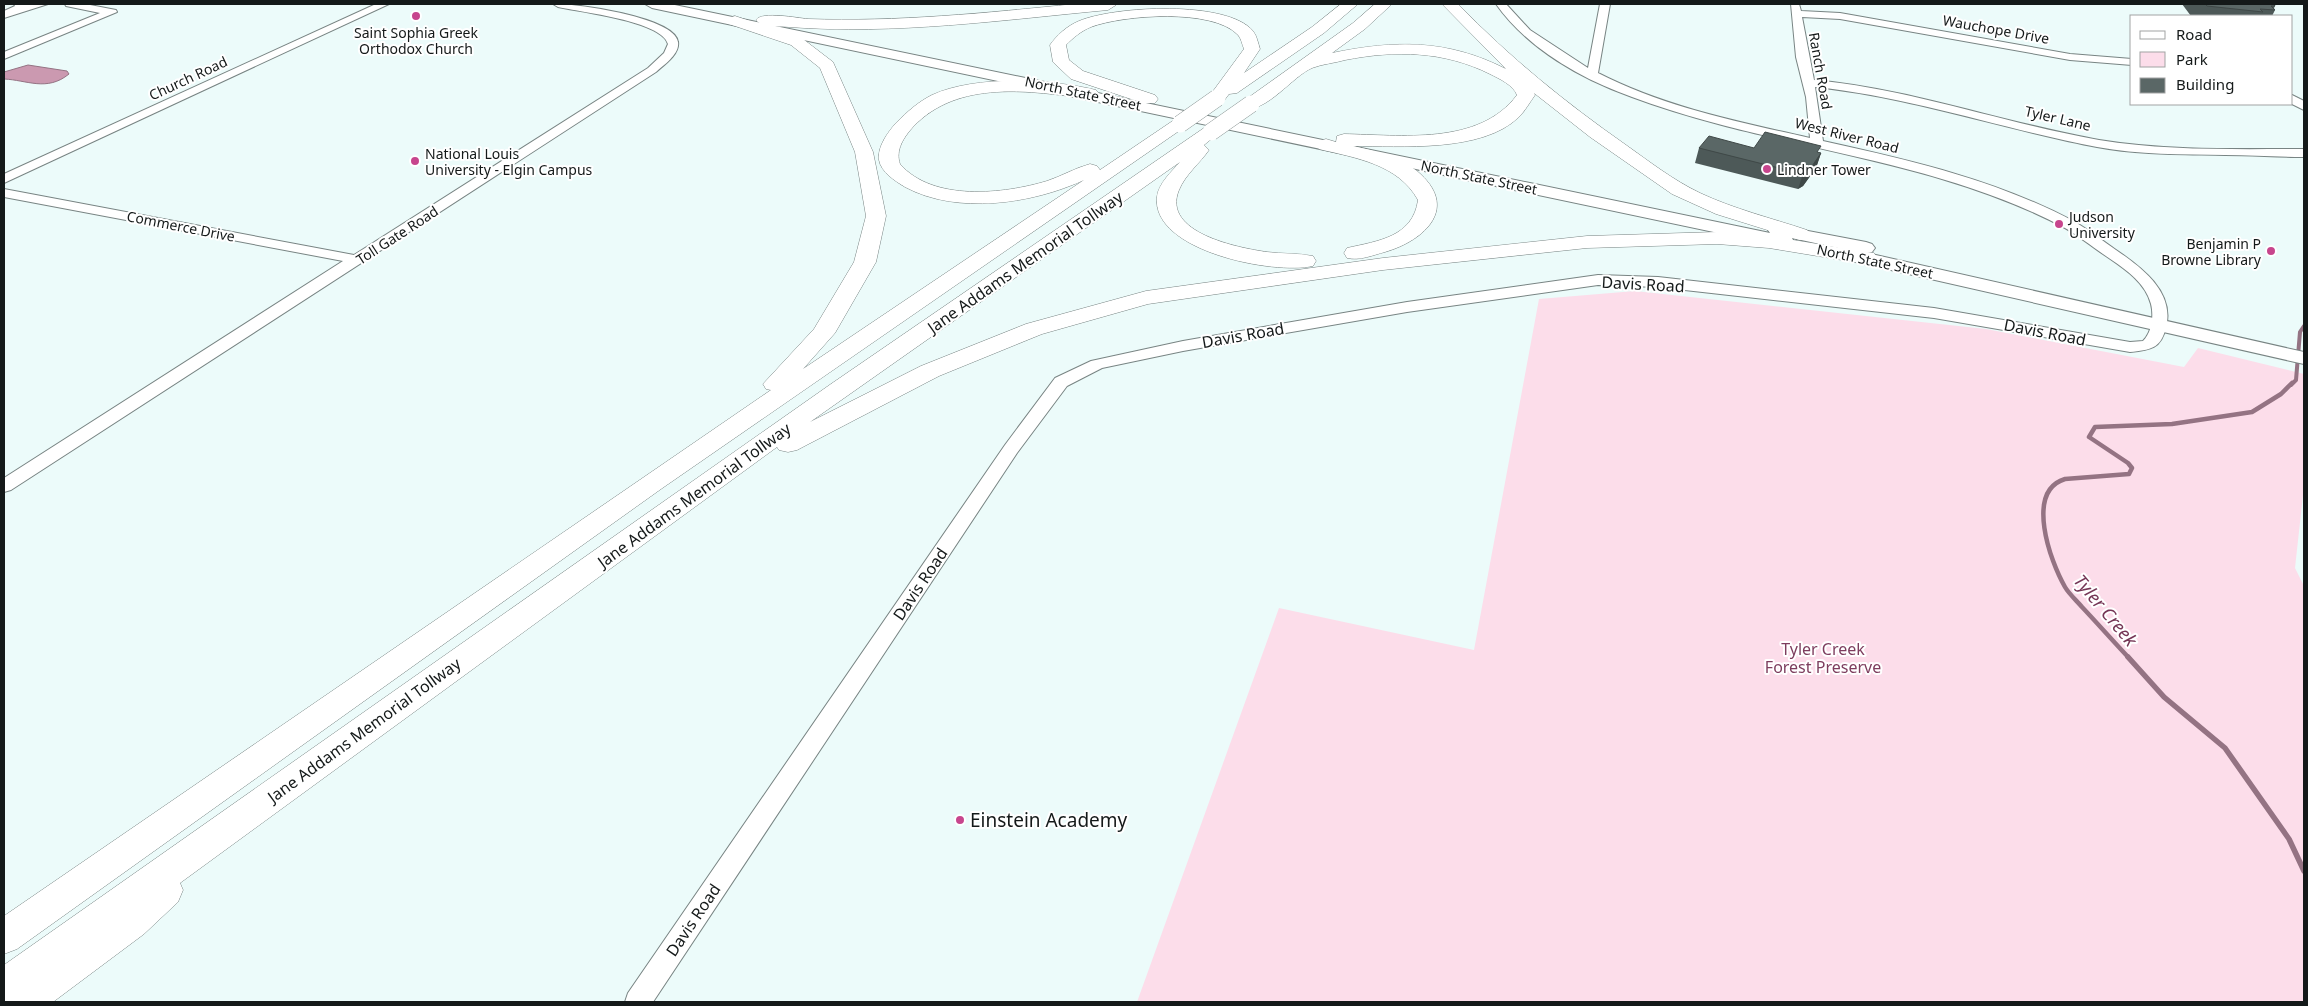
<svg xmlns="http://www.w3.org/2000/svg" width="2308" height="1006" viewBox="0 0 2308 1006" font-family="'Noto Sans',sans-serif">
<rect width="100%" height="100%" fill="#ecfbfa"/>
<path fill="#fcddea" d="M1635 291 1986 329 2184 367 2198 348 2304 374V486L2295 568 2304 586V1002H1137L1279 608 1474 650 1539 299Z"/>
<path fill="#cb99b0" stroke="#947383" d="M28 65 67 71 69 74C47 92 27 80 4 79V72Z"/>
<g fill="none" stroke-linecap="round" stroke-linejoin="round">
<path stroke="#947383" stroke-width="4" d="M2291 385 2296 380 2300 332 2304 326"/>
<path stroke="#947383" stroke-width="4.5" d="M2129 658C2113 641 2098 624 2082 607 2077 601 2069 594 2065 587 2050 561 2025 491 2065 479L2129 474 2132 468 2128 463 2089 437 2095 427 2172 424 2252 412 2281 394 2292 383"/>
<path stroke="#947383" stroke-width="5.5" d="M2128 657 2164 697 2225 748 2289 839 2304 871"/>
<g stroke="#788483" stroke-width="2">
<path id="minor" d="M14 4H48L4 18V11L15 6Z
M65 4H85L116 10 117 12 4 59V52L100 13 66 6Z
M376 4H389L4 183V174Z
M553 4C574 3 675 17 678 42 680 54 664 65 656 72L11 490 4 492V478L343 261 4 197V189L354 255 648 68 664 53 668 44C662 21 580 12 558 7Z
M1496 4H1506L1530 30 1588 68 1600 4H1610L1598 73C1664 107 1739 122 1810 138L1806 97 1796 57 1791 4H1799L1801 11 1840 13 2070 54 2132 59V65L2070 60 1840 19 1802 17 1814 80C1911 89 2003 123 2099 140 2166 151 2237 149 2304 149V157C2278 157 2251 155 2225 155 2182 154 2139 155 2097 147 2002 129 1912 97 1815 87L1823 141C1909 160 1997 180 2075 222 2089 230 2103 241 2116 250 2141 267 2175 292 2166 327 2161 349 2150 350 2130 352L1934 318 1658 287 1598 285 1407 312 1183 351 1102 368 1067 386 1017 453 653 1002H625L628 993 1005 445 1055 378 1091 361 1183 341 1407 302 1598 275 1658 277 1934 308 2130 342 2143 341C2152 332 2154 316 2151 304 2145 281 2122 267 2103 254 2091 246 2078 235 2065 228 1930 156 1774 150 1632 97 1581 79 1528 49 1496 4Z
M2292 95 2304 101V110L2292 104Z"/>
</g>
<g stroke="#788483" stroke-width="2">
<path id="major" d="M645 4H670L1770 233 1768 230 1771 226 1777 225 1866 242 1872 244 1875 248 1872 252 1867 253 2304 352V364L1838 258 1836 254 1843 249 1792 238 1794 242 1791 246 1785 247 652 8Z"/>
</g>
<g stroke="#788483" stroke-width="1">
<path id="highway" d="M1075 4 1116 5 1108 10C1002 20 895 35 789 27 779 26 762 28 756 20 762 11 797 18 808 19 897 22 986 13 1075 4Z
M1341 4H1358L1324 33 1237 93 1229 94 1223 102H1211L1208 98 1244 49C1242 44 1241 38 1238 35 1213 8 1123 15 1091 27 1081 31 1073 38 1066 45L1069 60 1083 71 1155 95 1158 99 1155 103H1143L1071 79 1053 62 1050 45C1057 35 1067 26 1079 21 1115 6 1227 0 1253 31 1257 36 1258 43 1260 49L1244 73 1312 27Z
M1375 4H1392L1365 29 1332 53C1395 40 1447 39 1506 69L1442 4H1458C1509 57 1566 103 1626 145 1650 162 1673 180 1700 193 1734 209 1771 218 1807 230L1810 234 1807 238 1800 240 1793 238 1716 214 1672 194 1590 137 1534 93 1535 95C1530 102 1525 111 1519 117 1482 153 1400 146 1353 146 1375 151 1399 157 1417 171 1460 207 1426 240 1385 252 1373 255 1360 261 1347 258L1344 253 1347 248C1378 241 1413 237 1418 200 1398 164 1356 158 1319 149L1317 145 1319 141 1326 139 1336 142 1337 136 1344 134C1401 135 1479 146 1517 95 1513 85 1500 79 1490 74 1444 51 1396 50 1345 60 1335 63 1322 64 1312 68 1293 76 1266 113 1245 108L1242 104 1245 100 1353 23Z
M735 16 803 39 833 62 873 152 886 216 876 262 835 333 803 369 1084 180C1032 204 957 215 905 187 895 181 881 172 879 160 877 147 888 132 896 123 907 112 918 102 932 95 976 75 1050 79 1096 90L1099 94 1096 98 1090 99C1031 91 958 79 913 127 904 137 895 150 900 164 933 202 1004 194 1047 181 1062 176 1075 168 1090 164L1097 166 1100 170 1174 120H1186L1189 124 661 489 17 949 4 954V916L771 390 766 389 763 384 814 329 854 262 866 216 855 152 820 68 791 45 729 24 727 21 729 18Z
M1211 126 1218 128 1220 132 1204 145 1209 150C1200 163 1185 175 1179 190 1161 233 1239 248 1267 252 1282 254 1298 253 1313 256L1316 261 1313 266C1274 275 1151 251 1157 197 1158 184 1172 171 1180 162L810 422 921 366 1026 324 1146 291 1383 258 1587 236 1717 232 1769 236 1866 252 1874 253 1877 258 1874 263 1866 264 1769 248 1717 244 1587 248 1383 270 1148 304 1042 334 939 376 797 450 788 452 779 450 777 447 180 883 183 890 178 902 144 934 53 1002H4V965L831 384 1204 128Z"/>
</g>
<use href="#minor" fill="#fff" fill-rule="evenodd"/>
<use href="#major" fill="#fff" fill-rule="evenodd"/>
<use href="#highway" fill="#fff" fill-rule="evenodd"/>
<g stroke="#788483" stroke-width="18" stroke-linecap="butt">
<path id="highway-bridge" d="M1180 124 1217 98
M1211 132 1251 104"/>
</g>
<use href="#highway-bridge" stroke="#fff" stroke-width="17"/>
</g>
<path fill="#4d5958" d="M2182 4H2276L2274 8 2275 10 2272 16H2191Z
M1699 148H1754L1821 153 1816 168 1803 186 1798 189 1695 163Z"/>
<path fill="#3f4847" d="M1821 153 1816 168 1803 186 1798 189 1803 174Z"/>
<path fill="#5a6766" stroke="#3f4847" d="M2205 4H2273L2275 6H2271L2275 10 2260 9 2263 12 2207 6Z
M1765 132 1821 146 1817 152 1821 153 1808 172 1803 174 1699 148 1709 136 1754 148Z"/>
<g fill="#c7458d" stroke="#fff" stroke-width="2">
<circle cx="416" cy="16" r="5"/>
<circle cx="415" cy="161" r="5"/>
<circle cx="1767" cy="169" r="5"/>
<circle cx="2059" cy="224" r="5"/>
<circle cx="2271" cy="251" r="5"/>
<circle cx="960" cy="820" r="5"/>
</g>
<g text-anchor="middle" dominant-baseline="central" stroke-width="4" stroke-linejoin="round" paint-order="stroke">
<g font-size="14" fill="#141919" stroke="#fff">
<text transform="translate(1996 29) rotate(10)">Wauchope Drive</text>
<text transform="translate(1821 71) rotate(80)">Ranch Road</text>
<text transform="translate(188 78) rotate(-25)">Church Road</text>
<text transform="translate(1083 93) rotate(12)">North State Street</text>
<text transform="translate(2058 118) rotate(13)">Tyler Lane</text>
<text transform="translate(1847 135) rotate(14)">West River Road</text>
<text transform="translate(1479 177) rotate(12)">North State Street</text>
<text transform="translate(181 226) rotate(11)">Commerce Drive</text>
<text transform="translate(397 235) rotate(-33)">Toll Gate Road</text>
<text transform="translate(1875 261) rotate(12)">North State Street</text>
</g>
<g font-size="14" fill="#141919" stroke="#fff" text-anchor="start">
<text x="416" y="32" text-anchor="middle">Saint Sophia Greek<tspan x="416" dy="16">Orthodox Church</tspan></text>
<text x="425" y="153">National Louis<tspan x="425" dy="16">University - Elgin Campus</tspan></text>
<text x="1777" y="169">Lindner Tower</text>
<text x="2069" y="216">Judson<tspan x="2069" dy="16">University</tspan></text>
<text x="2261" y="243" text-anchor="end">Benjamin P<tspan x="2261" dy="16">Browne Library</tspan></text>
</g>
<g font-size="16" fill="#141919" stroke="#fff">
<text transform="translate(1025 262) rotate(-35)">Jane Addams Memorial Tollway</text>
<text transform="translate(1643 284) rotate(3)">Davis Road</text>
<text transform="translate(2045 332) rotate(11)">Davis Road</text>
<text transform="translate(1243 335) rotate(-10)">Davis Road</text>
<text transform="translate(694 495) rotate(-36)">Jane Addams Memorial Tollway</text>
<text transform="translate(920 584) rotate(-56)">Davis Road</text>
<text transform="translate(364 730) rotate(-36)">Jane Addams Memorial Tollway</text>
<text transform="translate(693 920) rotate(-56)">Davis Road</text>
</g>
<g font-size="16" fill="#7d3d5e" stroke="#fff">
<text x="1823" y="649">Tyler Creek<tspan x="1823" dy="18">Forest Preserve</tspan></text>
</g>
<g font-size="18" font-style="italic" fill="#753656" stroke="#fff">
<text transform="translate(2106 610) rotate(50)">Tyler Creek</text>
</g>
<g font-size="19" fill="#141919" stroke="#fff" text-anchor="start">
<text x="970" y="820">Einstein Academy</text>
</g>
</g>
<rect width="2308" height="1006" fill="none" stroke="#141919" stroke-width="10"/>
<rect x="2130" y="15" width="162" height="90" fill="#ffffff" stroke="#a1a3a3"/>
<rect x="2140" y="31" width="25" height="8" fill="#ffffff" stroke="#a1a3a3"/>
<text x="2176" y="40" font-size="15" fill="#141919">Road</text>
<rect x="2140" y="52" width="25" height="15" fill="#fcddea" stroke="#a1a3a3"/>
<text x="2176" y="65" font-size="15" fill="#141919">Park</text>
<rect x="2140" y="78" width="25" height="15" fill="#5a6766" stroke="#a1a3a3"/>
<text x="2176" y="90" font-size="15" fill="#141919">Building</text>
</svg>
